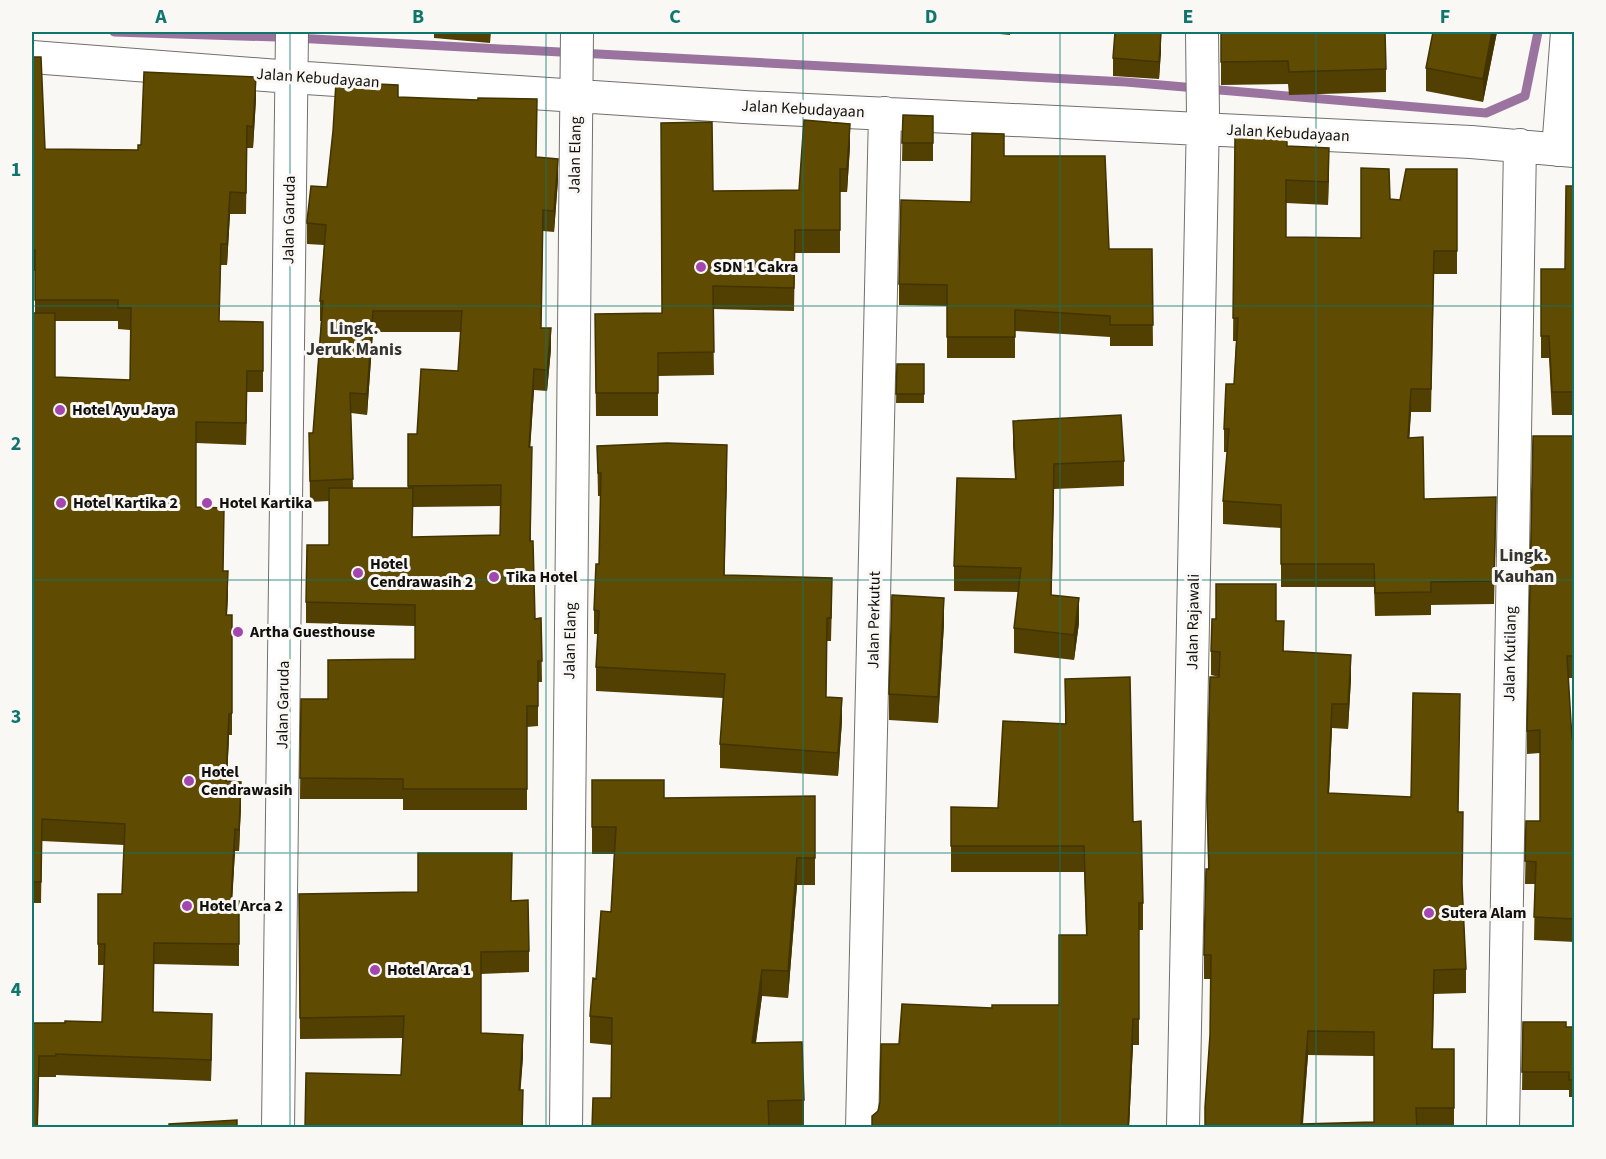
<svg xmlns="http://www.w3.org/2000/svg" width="1606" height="1159" viewBox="0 0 1606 1159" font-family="'Source Sans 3',sans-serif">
<rect width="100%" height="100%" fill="#faf8f4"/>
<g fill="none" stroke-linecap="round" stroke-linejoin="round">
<path stroke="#9b739f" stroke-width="9" d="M114 32 276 37 1126 82 1486 113 1525 96 1538 32"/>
<g stroke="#71706c" stroke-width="34">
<path id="minor" d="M32 57 291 77 744 107 1471 142 1574 151
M1558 150 1567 32
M278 1128 292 32
M566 1128 577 32
M862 1128 885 113
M1183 1128 1203 116 1202 32
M1503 1128 1520 145"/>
</g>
<use href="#minor" stroke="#fff" stroke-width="32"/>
</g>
<path fill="#524002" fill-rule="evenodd" d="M434 32H491L490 43 434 38Z
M979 32H1010V35Z
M1221 32 1386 69V92L1289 95 1288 84 1221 85Z
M1433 32H1497L1483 102 1426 91V68Z
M1161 51 1159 79 1113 76V58Z
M32 57 45 149 138 150 141 145 256 99 253 148H247L246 214H230L227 265H221L219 321 263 322V392H247L246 445 196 443V507L224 529 223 571 228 593 227 615H232V735H229L227 781 241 804 239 851H235L232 900 239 901V966L154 964 153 1012 212 1035 211 1081 56 1075V1077H39L38 1128H32V1023L102 1022 104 965H98V894H122L124 845 42 841 41 903H32V313H35V271H32ZM55 321H118V329L130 330V380L55 377Z
M398 97 536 157 558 180 554 232 543 231 541 328 551 349 547 391 534 390 530 447 531 541 535 619 541 618 542 682H538V726L527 727V810H403V799H300L301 699H328L415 659V626L306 623V602L329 545V501L310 502 309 433H313L321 321H320V301L324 245 307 244V221L327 187ZM373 332H461L458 371 417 434H408V488H353L351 413 367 415ZM501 506 500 535 412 537 413 507Z
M903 115 933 116V161H902Z
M1235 137 1287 146 1329 170 1328 205 1286 203V237L1361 238 1390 199 1400 200 1457 169V274H1434L1431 412H1411L1409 438 1424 499 1496 520 1494 604 1431 605V615L1375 616 1374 587H1281V528L1223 524V501L1227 452H1224V429L1234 384 1236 341H1233Z
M850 146 847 192H840V253H795L794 311 713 309 714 375 658 376V416H596L595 314 662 313 713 191 799 190Z
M1004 156 1109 249H1152L1153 346H1110V337L1015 331V358H947V306L899 305V284L971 202Z
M1575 186V415H1552L1549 358H1541V269H1565Z
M897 364H924V403H896Z
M1013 421 1124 461V486L1054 489 1051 595 1079 623 1074 660 1014 653V628L1018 592 954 591V566L1015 479 1013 446Z
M1575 436V678H1568L1572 739H1575V942L1534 940 1535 884H1525L1526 833 1540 821V753L1527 754V731Z
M597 446 727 468 724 575 832 602 831 641H827L826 697 842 721 838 776 720 768V744L723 698 596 691V667L598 634H594V610L599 564 601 496H598Z
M1216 619 1276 621 1284 651 1351 679 1348 729 1332 728 1329 793 1459 812 1466 969V993L1434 994 1433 1049H1454V1128H1205L1210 1035 1211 979H1204V955L1208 869 1207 800 1219 677 1211 675V651ZM1308 1055 1374 1056V1122L1303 1124Z
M944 624 938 723 889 720V694Z
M1065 679 1133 822 1143 903V930H1139V1045H1133L1129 1128H872L899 1044 992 1008 1059 1005 1086 935 1084 872H951V807L998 808 1065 724Z
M592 780 664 798 815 796V885H797L788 998 762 996 756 1043 804 1100V1127L592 1128 611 1098 612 1045 590 1043V1016L596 979 611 912 614 854H592Z
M299 894 512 901 529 951V972L481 974V1033L523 1057 520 1090H523V1128H305L401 1075 403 1038 300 1039Z
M1523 1022 1566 1027H1575V1097H1569V1090H1522Z"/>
<path fill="#423401" d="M1492 32H1497L1483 102V79Z
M1161 33V51L1159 79V62Z
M256 77V99L253 148V127Z
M850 124V146L847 192V169Z
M1329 148V170L1328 205V182Z
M558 159V180L554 232V211Z
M230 192V214L227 265V244Z
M373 311V332L367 415V394Z
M551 328V349L547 391V370Z
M534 369V390L529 467V447Z
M247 371V392L246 445V423Z
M1411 389V412L1408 461V438Z
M727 445V468L724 599V575Z
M1054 464V489L1051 620V595Z
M228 571V593L226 637V615Z
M944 598V624L938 723V697Z
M1079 598V623L1074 660V635Z
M1351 655V679L1348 729V704Z
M842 698V721L838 776V753Z
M1332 704V728L1328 817V793Z
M229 714V735L226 803V781Z
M241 782V804L239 851V830Z
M235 829V851L231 922V900Z
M797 858V885L788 998V971Z
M762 970V996L752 1070V1043Z
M212 1014V1035L211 1081V1060Z
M1133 1019V1045L1129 1128H1128Z
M1308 1031V1055L1302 1128H1301Z
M523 1035V1057L519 1112V1090Z"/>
<path fill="#5f4b02" stroke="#423401" stroke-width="1.5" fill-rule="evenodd" d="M1115 32H1148L1161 33 1159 62 1113 58Z
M1221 32H1385L1386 69 1289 72 1288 61 1221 62Z
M1433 32H1492L1483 79 1426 68Z
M32 57H41L45 149 138 150V145H141L144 72 256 77 253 127 247 126 246 193 230 192 227 244H221L219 321 263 322V371H247L246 423 196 422V507L224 508 223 571H228L226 615H232V713L229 714 226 781 241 782 239 830 235 829 231 900 239 901V944L154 943 153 1012 212 1014 211 1060 56 1054V1056H39L37 1128H32V1023H65V1021L102 1022 105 944H98V894H122L125 824 42 819 41 882H32V313H55V377L130 380 131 308H118V300H35V250L32 249Z
M336 82 398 85V97L478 100V98L537 99 536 157 558 159 554 211 543 210 541 328H551L547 370 534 369 529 447H532L530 541H533L535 619 541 618 542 661H538V706H527V789H403V779L300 778 301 699H328V660L415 659V605L306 602 307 545H329V488H413L412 537 500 535 501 485 408 486V434H417L421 369 458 371 462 311H373L367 394 350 393 353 479 310 481 309 433H313L323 301H320L326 225 307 223V221L311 186 327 187 333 131Z
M903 115 933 116V143H902Z
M804 120 850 124 847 169H840V230H795L794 288 713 286 714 352 658 353V393H596L595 314 662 313 661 123 712 122 713 191 799 190Z
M972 133 1004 134V156H1105L1109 249H1152L1153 325H1110V316L1015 310V337H947V285L899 284 901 200 971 202Z
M1235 137 1287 138V146L1329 148 1328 182 1286 180V237L1361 238V168L1389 169 1390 199 1400 200 1406 169H1457V251H1434L1431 389H1411L1408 438 1423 437 1424 499 1496 497 1494 581 1431 582V592L1375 593 1374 564H1281V505L1223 501 1229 429H1224L1226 384H1234L1238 318H1233Z
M1566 186H1575V392H1552L1549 336H1541V269H1565Z
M897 364H924V394H896Z
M1121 415 1124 461 1054 464 1051 595 1079 598 1074 635 1014 628 1021 568 954 566 957 478 1016 479 1013 421Z
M1533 436H1575V656H1567L1572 739H1575V919L1534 917 1536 862 1525 861 1526 821H1540V730L1527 731Z
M667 443 727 445 724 575 832 578 831 618H827L826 697 842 698 838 753 720 744 725 674 596 667 599 611 594 610 596 564H599L601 473H598L597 446Z
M1216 584H1276V621H1284L1283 651 1351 655 1348 704H1332L1328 793 1411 797 1413 693 1460 694 1458 812H1463L1462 884 1466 969 1434 970 1432 1049H1454V1108H1416L1417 1128H1205V1107L1210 1035 1211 955H1204L1206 869H1209L1207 800 1209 712 1210 677H1219L1220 652 1211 651 1212 619H1216ZM1308 1031 1374 1032V1122L1301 1124Z
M892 595 944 598 938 697 889 694Z
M1130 677 1133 822 1141 821 1143 903H1139V1019H1133L1128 1128H872V1116L878 1111 880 1102 881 1044H899L902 1004 992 1008V1005H1059V935H1087L1084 846H951V807L998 808 1003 721 1066 724 1065 679Z
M592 780H664V798L815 796V858H797L788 971 762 970 752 1043 802 1042 804 1100 768 1101 769 1128H592L593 1098H611L612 1018 590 1016 593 978 596 979 601 911 611 912 616 827H592Z
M418 853H512L511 901 528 900 529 951 481 952V1033L523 1035 519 1090H523L522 1128H305L306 1073 401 1075 404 1016 300 1018 299 894 418 892Z
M1523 1022H1566V1027H1575V1080H1569V1072H1522Z
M237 1120V1128H169V1124Z"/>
<path fill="none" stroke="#0f766e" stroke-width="1.5" stroke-opacity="0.55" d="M290 32V1128M546 32V1128M803 32V1128M1060 32V1128M1316 32V1128M32 306H1574M32 580H1574M32 853H1574"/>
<g fill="#a346b0" stroke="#faf8f4" stroke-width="2">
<circle cx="701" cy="267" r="6"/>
<circle cx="60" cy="410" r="6"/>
<circle cx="61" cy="503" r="6"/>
<circle cx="207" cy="503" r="6"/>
<circle cx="358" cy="573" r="6"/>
<circle cx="494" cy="577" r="6"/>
<circle cx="238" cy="632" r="6"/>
<circle cx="189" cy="781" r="6"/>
<circle cx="187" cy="906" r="6"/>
<circle cx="1429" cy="913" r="6"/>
<circle cx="375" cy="970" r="6"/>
</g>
<g text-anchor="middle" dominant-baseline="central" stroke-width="6" stroke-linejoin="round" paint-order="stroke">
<g font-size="16" fill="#11100f" stroke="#faf8f4">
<text transform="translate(318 78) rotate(4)">Jalan Kebudayaan</text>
<text transform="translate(803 109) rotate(3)">Jalan Kebudayaan</text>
<text transform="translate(1288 133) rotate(3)">Jalan Kebudayaan</text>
<text transform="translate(575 155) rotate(-89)">Jalan Elang</text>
<text transform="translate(289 220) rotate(-89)">Jalan Garuda</text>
<text transform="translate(874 620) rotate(-89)">Jalan Perkutut</text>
<text transform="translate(1193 622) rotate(-89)">Jalan Rajawali</text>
<text transform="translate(570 641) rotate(-89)">Jalan Elang</text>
<text transform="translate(1510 654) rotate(-89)">Jalan Kutilang</text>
<text transform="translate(283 705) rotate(-89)">Jalan Garuda</text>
</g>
<g font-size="16" font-weight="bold" fill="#11100f" stroke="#faf8f4" text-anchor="start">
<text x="713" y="267">SDN 1 Cakra</text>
<text x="72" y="410">Hotel Ayu Jaya</text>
<text x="73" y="503">Hotel Kartika 2</text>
<text x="219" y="503">Hotel Kartika</text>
<text x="370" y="564">Hotel<tspan x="370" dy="18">Cendrawasih 2</tspan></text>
<text x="506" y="577">Tika Hotel</text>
<text x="250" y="632">Artha Guesthouse</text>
<text x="201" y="772">Hotel<tspan x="201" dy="18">Cendrawasih</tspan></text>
<text x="199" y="906">Hotel Arca 2</text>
<text x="1441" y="913">Sutera Alam</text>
<text x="387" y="970">Hotel Arca 1</text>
</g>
<g font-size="18" font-weight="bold" fill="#353431" stroke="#faf8f4">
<text x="354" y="328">Lingk.<tspan x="354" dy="21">Jeruk Manis</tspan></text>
<text x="1524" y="555">Lingk.<tspan x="1524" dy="21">Kauhan</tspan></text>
</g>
</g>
<rect width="1606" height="1159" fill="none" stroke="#faf8f4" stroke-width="66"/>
<rect x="33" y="33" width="1540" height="1093" fill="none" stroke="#0f766e" stroke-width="2"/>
<g font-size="20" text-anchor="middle" font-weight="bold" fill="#0f766e">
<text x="161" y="23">A</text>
<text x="418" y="23">B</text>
<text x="675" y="23">C</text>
<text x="931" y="23">D</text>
<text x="1188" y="23">E</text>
<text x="1445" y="23">F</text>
<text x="16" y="176">1</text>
<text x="16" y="450">2</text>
<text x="16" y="723">3</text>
<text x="16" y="996">4</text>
</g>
</svg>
